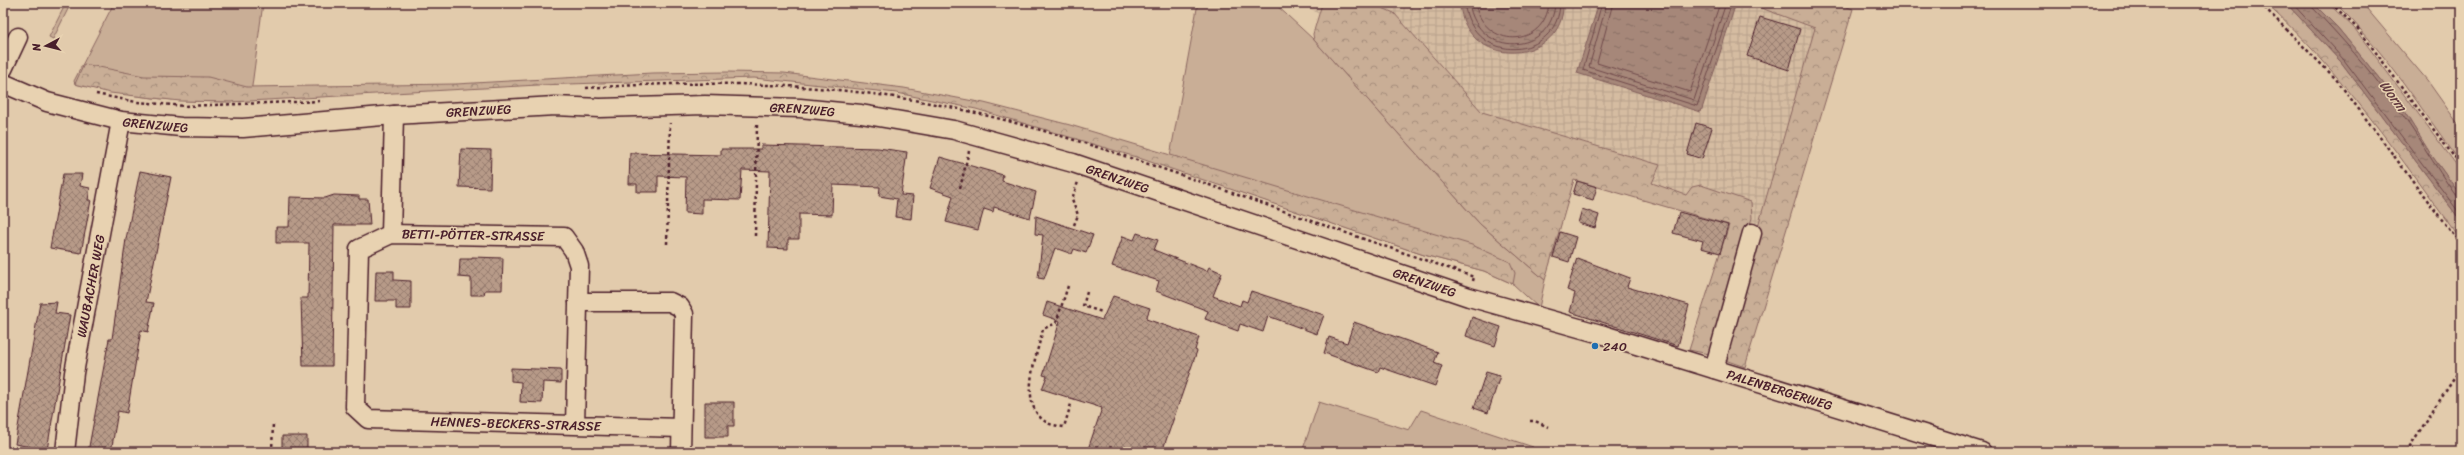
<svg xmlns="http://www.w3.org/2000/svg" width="2464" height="455" viewBox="0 0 2464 455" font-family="Sriracha,sans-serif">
<defs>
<pattern id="industrial-grid" width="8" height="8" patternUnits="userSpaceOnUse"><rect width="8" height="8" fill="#d5bca1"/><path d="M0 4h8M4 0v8" fill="none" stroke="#b8a18b"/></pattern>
<pattern id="forest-crowns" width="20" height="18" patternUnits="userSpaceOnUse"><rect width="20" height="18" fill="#c9ae96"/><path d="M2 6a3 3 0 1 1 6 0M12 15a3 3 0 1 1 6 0" fill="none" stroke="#a58d7b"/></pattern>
<pattern id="water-ripples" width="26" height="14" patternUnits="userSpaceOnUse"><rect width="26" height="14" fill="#a68779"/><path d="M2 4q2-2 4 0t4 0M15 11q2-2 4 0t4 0" fill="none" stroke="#896e63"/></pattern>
<pattern id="building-cross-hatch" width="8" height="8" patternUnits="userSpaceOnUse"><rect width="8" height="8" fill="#b79a88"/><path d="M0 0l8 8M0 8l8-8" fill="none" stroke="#977d6f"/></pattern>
</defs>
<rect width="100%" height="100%" fill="#e2cbac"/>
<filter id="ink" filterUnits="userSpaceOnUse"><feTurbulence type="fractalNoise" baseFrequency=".025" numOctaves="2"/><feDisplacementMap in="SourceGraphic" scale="8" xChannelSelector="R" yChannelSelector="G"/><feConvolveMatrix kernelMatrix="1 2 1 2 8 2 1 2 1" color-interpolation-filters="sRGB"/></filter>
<g filter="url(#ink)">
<path fill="url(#industrial-grid)" d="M1301 3H1851L1777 240 1574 180 1550 266 1319 14Z"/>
<path fill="#c9ae96" stroke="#8a6660" d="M66 3H71L53 39 49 37Z
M114 3H263L250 101C191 104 132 98 75 84L74 81Z
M1198 3H1274L1314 40 1480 224 1545 280 1539 308 1513 284 1484 271 1424 255 1168 167Z
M2313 3H2328L2355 29 2461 171V196L2430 153 2397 100 2337 27Z
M2335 3H2362L2427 80 2461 128V163C2421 109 2384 49 2335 3Z
M1319 402 1409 430 1421 410 1533 447 1530 452H1302Z"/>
<path fill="url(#forest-crowns)" stroke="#8a6660" d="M1324 3H1371L1394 13 1482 112 1660 165 1652 183 1686 195 1692 187 1701 185 1751 202 1752 218 1709 354 1689 350 1729 225 1574 180 1545 280 1480 224 1314 40 1313 34 1322 4Z
M1752 3H1835L1853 9 1745 367 1725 360 1721 355 1815 28 1753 5Z
M2265 3H2286L2341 62 2461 221V240C2400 158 2342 71 2265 3Z
M84 64 144 76 208 77 247 87 456 84 652 73 727 72 784 73 904 88 984 103 1070 125 1472 245 1510 262 1515 273 1513 284 1484 271 1424 255 1136 157 976 109 897 93 754 78 538 85 231 102 180 101 110 93 75 84Z"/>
<path fill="url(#water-ripples)" stroke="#815d5a" d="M1460 3H1563C1566 65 1464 72 1460 3Z
M1599 3H1736L1701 112 1577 73Z
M2286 3H2313L2337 27 2397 100 2430 153 2461 196V221L2341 62Z"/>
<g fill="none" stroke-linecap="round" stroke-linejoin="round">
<path stroke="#6f494a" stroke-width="1" d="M1464 3C1473 67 1559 61 1560 3
M1469 3C1478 60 1553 55 1555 3
M1475 3C1484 50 1545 49 1549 3
M1602 3 1583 70 1697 106 1732 3
M1607 3 1589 67 1694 100 1726 3
M1613 3 1597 63 1690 92 1720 3
M2292 3 2344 60 2461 215
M2311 3 2312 7C2341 37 2369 69 2393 102 2416 132 2434 165 2456 196L2461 198"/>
</g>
<path fill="url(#building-cross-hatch)" stroke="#4a1f2b" d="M1760 17 1800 29 1789 70 1747 56Z
M1696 123 1712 128 1702 159 1687 154Z
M761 145 878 148 907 152 901 195 913 196 911 219 895 217 897 199 879 196 880 187 833 185 832 215 799 214V239H788V249L768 248 770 171 742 170 740 200 702 199V214L685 213 686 177 658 176V192H637V184H629L630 153 721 155V149H761Z
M461 149 491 150 490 188 459 187Z
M940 157 1003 175 1002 181 1036 192 1030 218 994 207 993 212 984 209 978 230 946 222 953 196 930 188Z
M140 171 171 177 146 302 154 303 148 332 141 330 127 413 118 411 111 452H88L109 339H112L126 239Z
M63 174H82L80 186 90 188 88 200H91L81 253 50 248Z
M1577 181 1597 187 1593 200 1573 194Z
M334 195 359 196V199H368L370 225H334L332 366H303L301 298H308L309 243H276V227H289L290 197 325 198Z
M1582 209 1599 215 1595 228 1578 223Z
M1679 212 1728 225 1720 253 1701 248 1703 241 1673 233Z
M1036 216 1093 235 1086 253 1074 249 1072 254 1055 248 1044 279 1038 278 1043 235 1035 234Z
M1560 232 1576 237 1569 262 1553 257Z
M1137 233 1158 240 1154 250 1207 271 1209 267 1222 273 1213 296 1240 306 1242 300 1247 302 1251 291 1324 315 1317 334 1268 316 1263 332 1240 324 1238 331 1205 319 1208 311 1156 291 1159 281 1112 266 1123 236 1134 240Z
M472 257 503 258 502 290H485L484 295H471V278L459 277 460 259H472Z
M1577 258 1630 278 1627 287 1689 305 1678 346 1570 312 1575 293 1567 290Z
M376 271H394V280L411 281V309H396V301H375Z
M1113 296 1150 308 1146 319 1199 337 1195 350 1197 351 1162 452H1087L1102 408 1042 389 1047 376 1043 375 1060 321 1043 315 1047 302 1102 320Z
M57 302 55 313 70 315 47 450 15 444 40 303Z
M1472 317 1501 327 1495 346 1466 336Z
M1354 322 1438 352 1434 363 1442 366 1435 386 1380 367 1378 372 1324 353 1329 337 1347 343Z
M511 368 561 370V383L543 382 542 403 520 402 521 382 511 381Z
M1486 372 1500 376 1488 413 1474 408Z
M705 402H734V426H728V437H705Z
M282 436H307V452H282Z"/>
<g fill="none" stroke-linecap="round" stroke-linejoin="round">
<g stroke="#4a1f2b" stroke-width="21">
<g id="minor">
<path d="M3 69 18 37"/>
<path id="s1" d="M3 83 47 102 121 121 181 127 243 128 394 115 555 106 600 108 705 105 800 108 861 114 954 130 1073 163 1469 297 1604 335 1982 452"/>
<path d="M391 234 394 115"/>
<path d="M578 302H670L680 307 684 314 681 452"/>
<path d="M1714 369 1752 233"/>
<path id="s2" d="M575 424 579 266 574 251 564 237 391 234 359 249 355 407 368 419 681 428"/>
<path id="s3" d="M65 452 74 373 121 121"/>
</g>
</g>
<path stroke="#4a1f2b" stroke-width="2.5" stroke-dasharray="3 3" stroke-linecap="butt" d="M2260 3 2336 79 2461 245
M2331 3 2359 30 2461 166
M586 88C701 80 816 82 930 103 1023 121 1114 152 1204 183 1294 215 1384 246 1474 277L1473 281
M96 94 136 102 184 106 323 101
M960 188 969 151
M1074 225 1078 215 1072 199 1078 182
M755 236 757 124
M667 244 670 123
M1068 286 1056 323 1043 329C1037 355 1017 404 1046 422 1050 425 1058 426 1064 427L1071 404
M1087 292 1083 306 1102 312
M1530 421H1535L1548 427
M272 452 273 422
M2406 452 2461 368"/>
<use href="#minor" stroke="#e8d2b1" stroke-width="18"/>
</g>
</g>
<circle fill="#1f6fb2" stroke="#e8d2b1" stroke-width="1.5" cx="1595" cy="346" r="4"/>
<g text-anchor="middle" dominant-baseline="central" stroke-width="3" stroke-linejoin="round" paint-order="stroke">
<g font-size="13" fill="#4a1f2b" stroke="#e8d2b1">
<text stroke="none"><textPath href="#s1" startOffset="807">GRENZWEG</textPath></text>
<text stroke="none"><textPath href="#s1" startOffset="483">GRENZWEG</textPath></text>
<text stroke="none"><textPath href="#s1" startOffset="159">GRENZWEG</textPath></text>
<text stroke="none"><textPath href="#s1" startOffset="1131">GRENZWEG</textPath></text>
<text transform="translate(473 235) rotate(1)">BETTI-PÖTTER-STRASSE</text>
<text stroke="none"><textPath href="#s1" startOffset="1455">GRENZWEG</textPath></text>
<text stroke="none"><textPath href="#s3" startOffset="168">WAUBACHER WEG</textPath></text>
<text stroke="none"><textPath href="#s1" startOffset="1826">PALENBERGERWEG</textPath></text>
<text stroke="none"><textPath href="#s2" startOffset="723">HENNES-BECKERS-STRASSE</textPath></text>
</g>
<g font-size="13" fill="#4a1f2b" stroke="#e8d2b1" text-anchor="start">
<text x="1603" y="346">240</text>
</g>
<g font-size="14" font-style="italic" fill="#61393e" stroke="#e8d2b1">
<text transform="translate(2393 96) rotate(53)">Worm</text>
</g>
</g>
<rect width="2464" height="455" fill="none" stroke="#e8d2b1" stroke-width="16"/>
<rect x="8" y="8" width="2448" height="439" fill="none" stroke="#4a1f2b" stroke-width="1.5" filter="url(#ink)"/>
<g transform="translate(46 46) rotate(263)" stroke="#e8d2b1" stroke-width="3" paint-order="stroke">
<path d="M0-3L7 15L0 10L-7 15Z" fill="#4a1f2b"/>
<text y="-6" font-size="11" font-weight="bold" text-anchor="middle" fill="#4a1f2b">N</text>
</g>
</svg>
